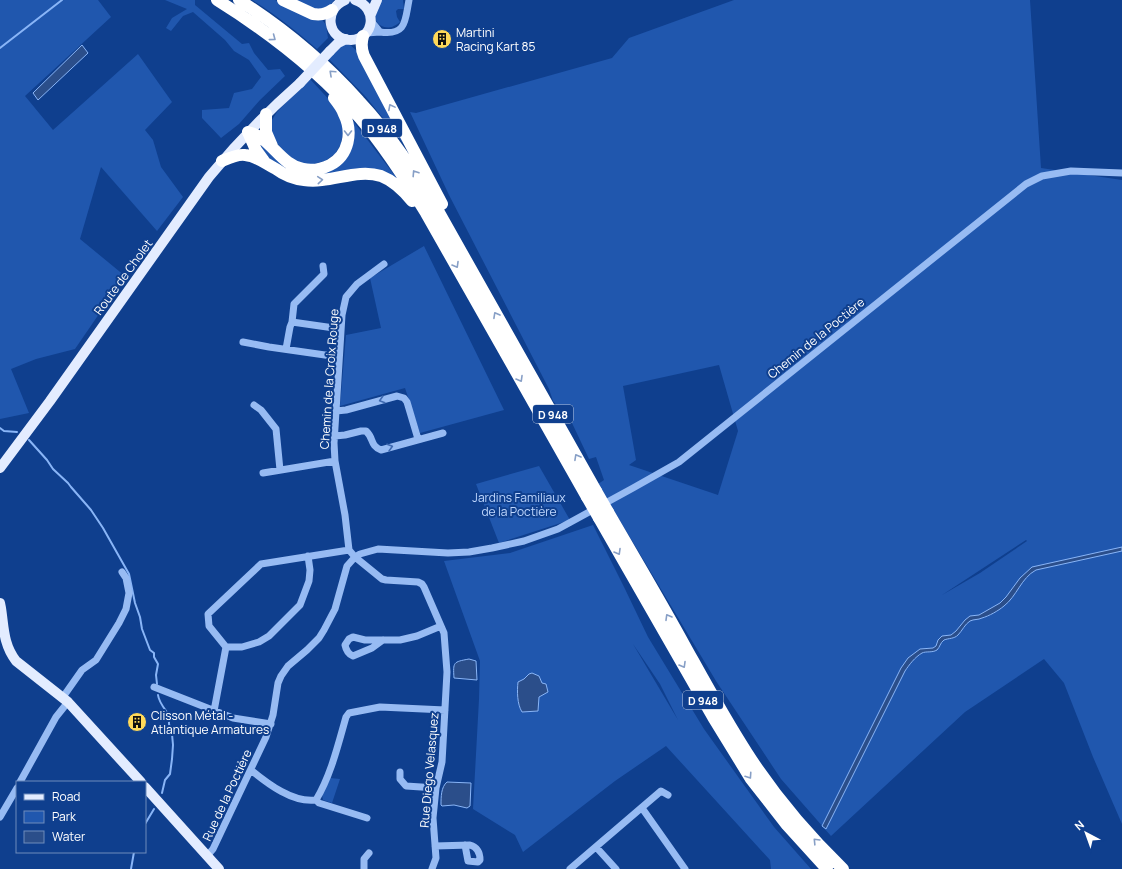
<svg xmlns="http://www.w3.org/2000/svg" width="1122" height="869" viewBox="0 0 1122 869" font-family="Manrope,sans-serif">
<rect width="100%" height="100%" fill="#0f3f8e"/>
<path fill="#2057ae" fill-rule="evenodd" d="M0 0H98L111 17 25 96 53 130 138 54 172 102 145 130 153 140 161 167 183 197 157 231 101 167 80 239 125 276 75 349 36 359 11 369 29 413 0 419Z
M165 0H195V5L242 44 249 43 254 53 268 70 280 69 285 76 260 100 239 124 221 138 202 118V110L229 108 234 93 252 89 261 77 249 60 234 51 225 40 193 12 183 16 171 31 166 28 172 18 187 9Z
M252 0H275L307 16 321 18 326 25 328 38 317 49C296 31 275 14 252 0Z
M296 0H334C322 17 310 7 296 0Z
M382 0H403L404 9H398L396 11 397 17 400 22C398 24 394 26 392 27 384 29 374 24 375 15 375 10 379 5 382 0Z
M734 0H1030L1041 168 1122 180V824L1093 757 1064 683 1044 659 965 712 831 836 781 779 716 681 598 484 604 480 596 457 589 459 572 423 553 401 549 389 449 195 410 112 416 113 612 58 629 38ZM719 365 738 431 718 495 629 465 636 460 623 386ZM1026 540 1027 541 980 573 942 595Z
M342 44H349L357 51 410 152 366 97 329 59Z
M309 78 335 106 344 127 341 144 335 154 325 161 310 165 297 163 285 154 271 135 270 123 277 112Z
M347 113 402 185 386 175 319 176 298 175 273 162 260 148 262 145 299 172 341 159Z
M424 246 504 410 420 433 405 388 340 406 346 335 381 328 370 278Z
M539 466 570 520 499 543 476 484Z
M593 525 625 589 648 637 704 729 774 827 811 869H771L770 860 666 746 615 781 523 852 515 835 473 809 479 699 480 661 444 561 510 553ZM633 644 660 684 678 720Z
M330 778 340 779 332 803 323 800 322 795Z"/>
<path fill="#2b4e8a" stroke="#89b5f7" d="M82 45 88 53 38 100 33 93Z
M1122 547V551L1036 570C1021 578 1017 596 1004 606 998 611 989 616 982 618 978 620 974 619 970 621 965 624 962 631 958 635 954 639 949 638 944 640 940 643 940 647 937 650 932 653 926 651 922 653 915 657 909 665 905 671L826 829 822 826 901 668 908 658 920 649 933 648 936 646 938 640 942 636 951 635 956 631 965 620 970 616 979 615 1000 603 1006 597 1020 578 1032 567Z
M469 659 476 661 477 680 454 678C453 662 453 662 469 659Z
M532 673 539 676 542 683 546 684 548 692 539 697 538 711 522 712C517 704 517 691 518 682L524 679 529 674Z
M447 782 471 783 470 806 467 808 454 805 442 806 441 805C441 797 441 787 447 782Z"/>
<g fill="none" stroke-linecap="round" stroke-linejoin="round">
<path stroke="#89b5f7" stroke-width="2" d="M0 48 62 0
M0 428 4 431 17 432
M29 440 47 460 53 469 68 483 71 487 91 510 103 528 129 574 135 603 140 617 142 629 150 650 154 653V657L158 664 156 675 157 684
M158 695C159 703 165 709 169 715V724L172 734 173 745 172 759 170 774 165 780 162 793
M145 824 154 809
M131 869 134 852"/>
<path stroke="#97bbf3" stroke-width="7" d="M380 32C407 36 405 20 409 0
M366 33 380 32 371 21
M384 264 357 284 346 297 342 315 334 443 335 461 345 515 349 550 355 557 382 579 386 580 418 582 422 584 424 587 444 633 447 672 442 762 436 788 433 818 436 858 432 869
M292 322 341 329
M243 342 269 347 339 357
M286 349 290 327 292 322 294 304 324 274 323 266
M254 405 261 410 276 429 280 470
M336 411 346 410 397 396 404 398 407 402 418 439
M335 436 345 435 361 431H366C374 438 370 446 381 450L443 433
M263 473 335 461
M383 640 372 648 353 656C348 654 346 650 345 645L349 639 353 637 365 640H400L417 636 441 626
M226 647H242L259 642 269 636 300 605 309 581 310 570 308 556
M154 687 233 718 271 724
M63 697 82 670 96 660 119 623 126 609 129 593 126 578 122 572
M214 711 226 647 209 626 208 614 261 564 349 550
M251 770C268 784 293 803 316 800L319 803 367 818
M400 772V779L406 786 436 788
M20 782 56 717 68 702
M316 800C331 775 338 745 346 717L349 713 380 707 445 710
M642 808 685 869
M0 817 17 788
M435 846 470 845C477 847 480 853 480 860L478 862 468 861 465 845
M596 847 616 869
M207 856 213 849 266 737 273 715 278 683 281 676 288 666 307 650 319 638 324 630 335 609 347 566 355 557 360 554 378 549 448 553 469 552 492 548 524 541 558 529 633 488 679 462 1026 184 1042 176 1071 171 1122 173
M364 869V859L369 853
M570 869 661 791 668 795"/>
<path stroke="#e3ecff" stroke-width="10" d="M345 0C323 9 327 40 351 40 375 39 378 7 355 0
M371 14 377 0
M330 51 338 43 346 39
M0 468 50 401 209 177C237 143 267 112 300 83
M0 603 1 608C4 627 3 644 16 661L68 702 141 782
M145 787 219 869"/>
<path stroke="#fff" stroke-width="12" d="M217 0C270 33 319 71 360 118 385 147 406 180 426 213L587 497
M239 0C283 28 324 62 359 101 390 134 414 171 437 209L596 491
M283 0 313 14C320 15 327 14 332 10
M363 36C361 43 361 49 364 56L442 204
M266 114V132L272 146
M248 132C271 137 280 165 303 169 313 171 322 169 330 165 349 155 353 132 344 114 342 108 338 103 334 98
M248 132 256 150 264 161
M222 161C229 158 237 154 245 155 257 156 266 164 276 169 284 175 294 179 304 180 330 184 356 168 381 176 394 181 403 190 412 201
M608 512C634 557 661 602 686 648 706 684 725 719 747 753 774 795 807 834 843 869
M599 518 713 717 751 779 787 825 827 869"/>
<path stroke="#e3ecff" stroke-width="10" d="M300 83 330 51"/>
<path stroke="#fff" stroke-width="12" d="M596 491 608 512
M587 497 599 518"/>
</g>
<defs><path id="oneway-chevron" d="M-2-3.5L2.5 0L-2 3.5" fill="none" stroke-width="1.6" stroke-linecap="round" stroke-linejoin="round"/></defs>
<g stroke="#879fc6">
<use href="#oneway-chevron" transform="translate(273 38) rotate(37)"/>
<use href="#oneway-chevron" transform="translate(332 73) rotate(-137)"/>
<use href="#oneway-chevron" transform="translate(391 107) rotate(-118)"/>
<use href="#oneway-chevron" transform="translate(348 133) rotate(90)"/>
<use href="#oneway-chevron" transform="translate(415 173) rotate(-123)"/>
<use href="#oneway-chevron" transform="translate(320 180) rotate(-5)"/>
<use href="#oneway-chevron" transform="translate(456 265) rotate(60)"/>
<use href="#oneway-chevron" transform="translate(496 315) rotate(-119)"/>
<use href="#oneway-chevron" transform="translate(520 379) rotate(60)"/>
<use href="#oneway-chevron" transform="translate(577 457) rotate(-119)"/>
<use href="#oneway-chevron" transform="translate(618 552) rotate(60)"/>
<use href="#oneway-chevron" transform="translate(668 617) rotate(-120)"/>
<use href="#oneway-chevron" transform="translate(683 665) rotate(60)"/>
<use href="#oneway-chevron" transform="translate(749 776) rotate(56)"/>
<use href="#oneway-chevron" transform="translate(816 841) rotate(-134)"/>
</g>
<g stroke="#3f6ab1">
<use href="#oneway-chevron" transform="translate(382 400) rotate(164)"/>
<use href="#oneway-chevron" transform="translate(390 447) rotate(-16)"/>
</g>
<defs>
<g id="building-disc" transform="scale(1)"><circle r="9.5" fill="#ffd959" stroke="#0f3f8e"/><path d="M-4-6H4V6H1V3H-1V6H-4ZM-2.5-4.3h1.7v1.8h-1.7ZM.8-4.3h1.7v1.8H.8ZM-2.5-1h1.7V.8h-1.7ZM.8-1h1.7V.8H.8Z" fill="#111"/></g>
</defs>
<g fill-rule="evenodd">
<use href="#building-disc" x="442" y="39"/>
<use href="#building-disc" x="137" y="722"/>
</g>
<g text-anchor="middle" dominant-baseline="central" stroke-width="4" stroke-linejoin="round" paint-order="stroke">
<g fill="#0f3f8e" stroke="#b7c5dd" stroke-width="1">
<rect x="362" y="119" width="40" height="18" rx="3"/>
<rect x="533" y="405" width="40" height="18" rx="3"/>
<rect x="683" y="691" width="40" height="18" rx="3"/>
</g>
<g font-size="11" font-weight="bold" fill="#fff">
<text x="382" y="128">D 948</text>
<text x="553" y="414">D 948</text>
<text x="703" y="700">D 948</text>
</g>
<g font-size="12" fill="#fff" stroke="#0f3f8e" text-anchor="start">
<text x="456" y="32">Martini<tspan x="456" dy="14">Racing Kart 85</tspan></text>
<text x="151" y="715">Clisson Métal -<tspan x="151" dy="14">Atlantique Armatures</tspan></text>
</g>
<g font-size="12" fill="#fff" stroke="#0f3f8e">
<text transform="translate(123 277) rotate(-54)">Route de Cholet</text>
<text transform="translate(816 338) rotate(-39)">Chemin de la Poctière</text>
<text transform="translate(329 379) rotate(-86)">Chemin de la Croix Rouge</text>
<text transform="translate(429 770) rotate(-85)">Rue Diego Velasquez</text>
<text transform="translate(227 795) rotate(-65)">Rue de la Poctière</text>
</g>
<g font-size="12" fill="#bfd7fe" stroke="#0f3f8e">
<text x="519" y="497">Jardins Familiaux<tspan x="519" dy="14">de la Poctière</tspan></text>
</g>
</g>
<rect x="16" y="781" width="130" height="72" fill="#0f3f8e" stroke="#6f8cbb"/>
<rect x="24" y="794" width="20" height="6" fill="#e3ecff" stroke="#6f8cbb"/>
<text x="52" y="801" font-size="12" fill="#ffffff">Road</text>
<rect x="24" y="811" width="20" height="12" fill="#2057ae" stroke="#6f8cbb"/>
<text x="52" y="821" font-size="12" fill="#ffffff">Park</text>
<rect x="24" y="831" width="20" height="12" fill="#2b4e8a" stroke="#6f8cbb"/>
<text x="52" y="841" font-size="12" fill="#ffffff">Water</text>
<g transform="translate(1086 833) rotate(319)" stroke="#0f3f8e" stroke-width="3" paint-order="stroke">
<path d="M0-3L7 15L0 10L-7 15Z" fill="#ffffff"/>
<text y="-6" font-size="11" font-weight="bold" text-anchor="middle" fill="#ffffff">N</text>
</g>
</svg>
